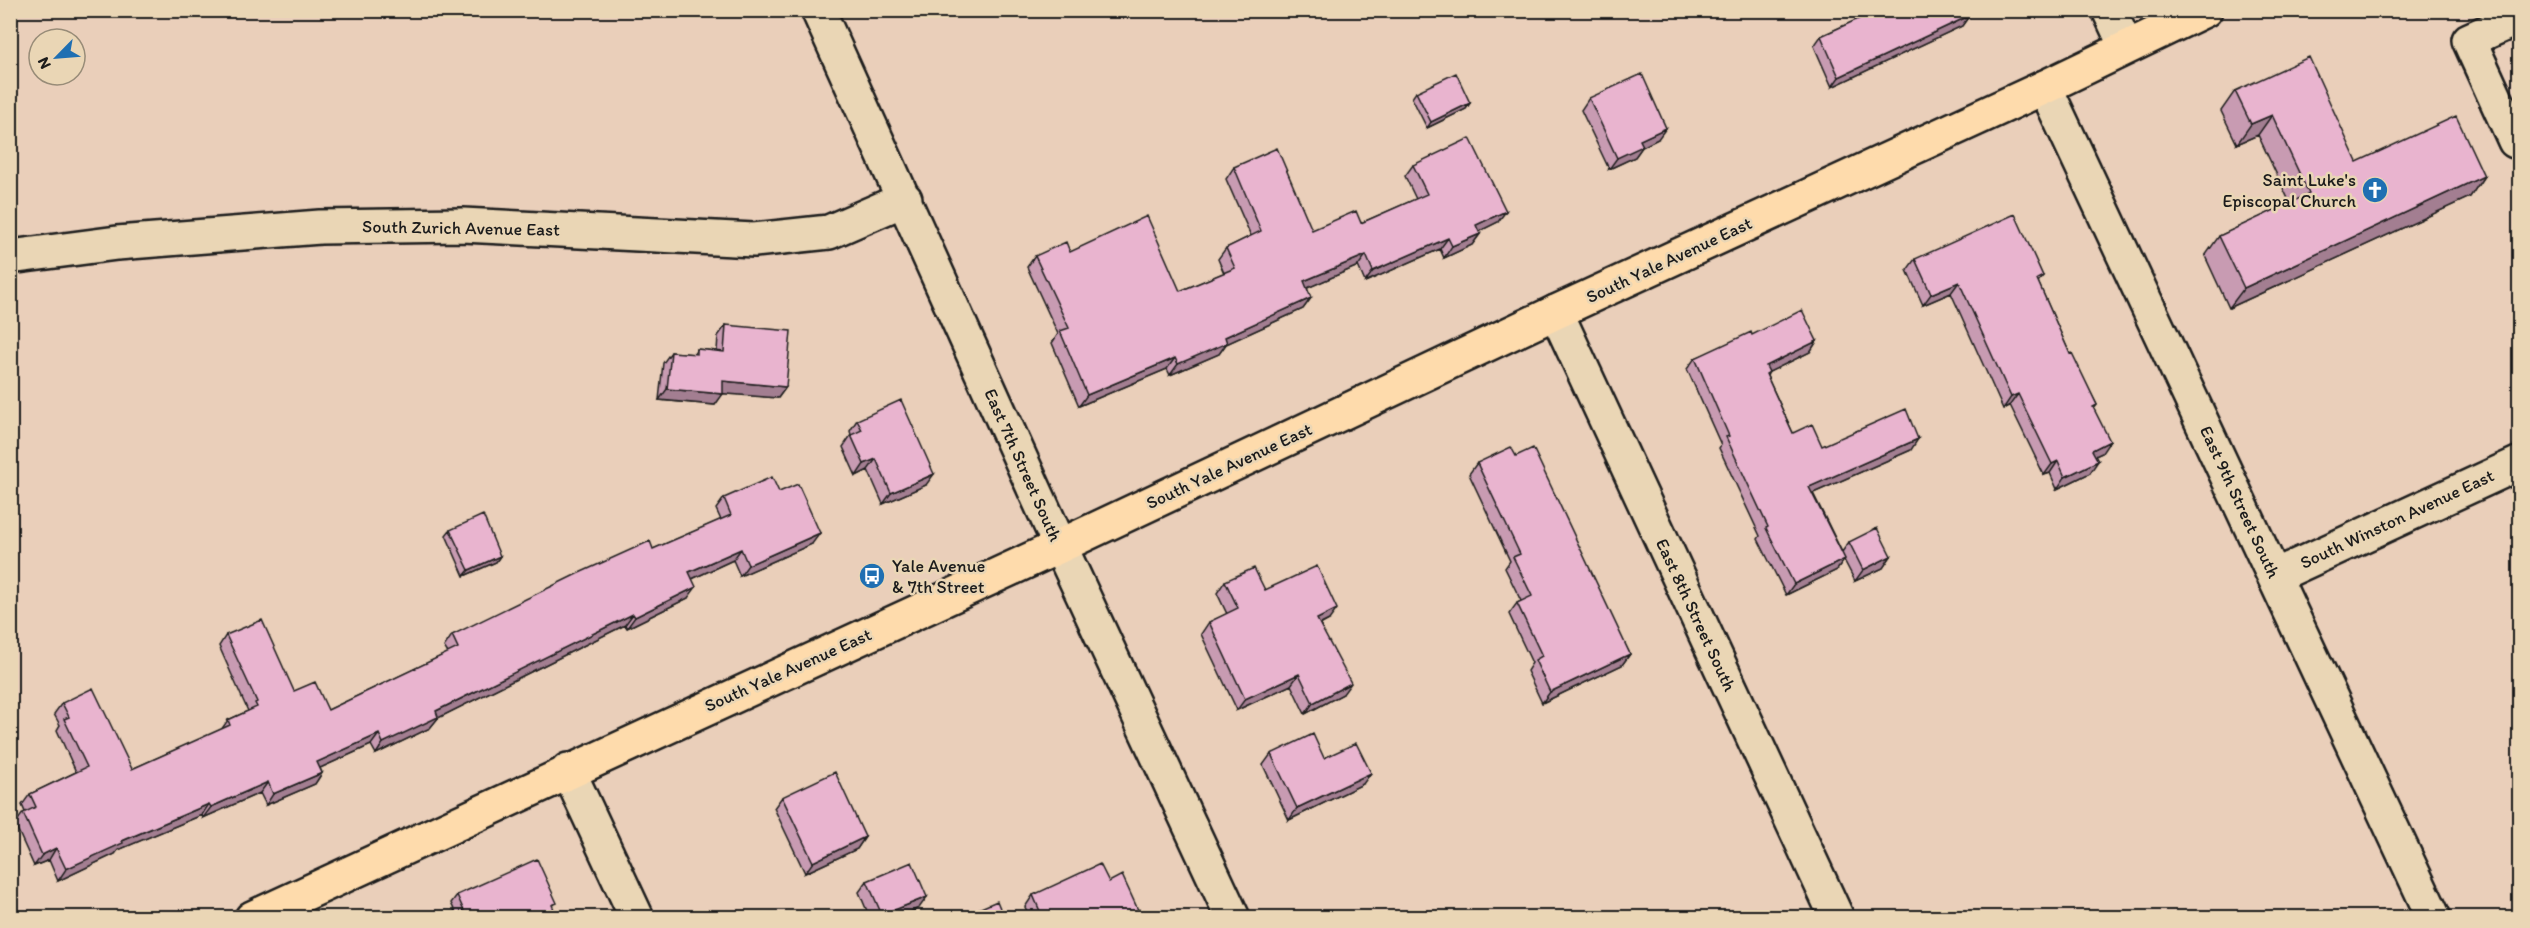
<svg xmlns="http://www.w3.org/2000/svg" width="2530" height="928" viewBox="0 0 2530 928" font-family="Itim,sans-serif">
<rect width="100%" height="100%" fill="#eacfba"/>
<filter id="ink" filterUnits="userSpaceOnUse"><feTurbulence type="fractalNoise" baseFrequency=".0167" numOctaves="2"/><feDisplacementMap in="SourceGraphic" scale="12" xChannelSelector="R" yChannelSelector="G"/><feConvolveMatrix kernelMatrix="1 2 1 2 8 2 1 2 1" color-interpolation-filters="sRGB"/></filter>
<g filter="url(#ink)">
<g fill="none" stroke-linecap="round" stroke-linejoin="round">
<g stroke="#1c1c1c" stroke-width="38">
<path id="minor" d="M818 10 1060 546 1233 918
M2109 10 2126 47
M2520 17 2469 40 2515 141 2520 139
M2045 87 2434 918
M10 257 117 243 320 227 463 225 754 240 829 232 905 199
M1556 312 1837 918
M2275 576 2520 463
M568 770 637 918"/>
</g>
<g stroke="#1c1c1c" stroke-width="38">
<path id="major" d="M252 918 1060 546 1556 312 2045 87 2205 10"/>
</g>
<use href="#minor" stroke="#ead6b5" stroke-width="33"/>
<use href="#major" stroke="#fedbac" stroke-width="33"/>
</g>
<path fill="#c89bb2" stroke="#1c1c1c" stroke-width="1.5" d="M1866 10H1966L1969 16 1962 26 1832 87 1814 46 1821 36 1868 15Z
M2235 91 2357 162 2484 176 2470 197 2229 308 2205 256 2219 236 2290 203 2258 135 2237 144 2221 111Z
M1416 92 1470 103 1466 109 1427 128 1412 98Z
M1589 98 1658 139 1642 147 1635 157 1609 169 1581 110Z
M1413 165 1498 222 1479 231 1480 234 1472 245 1444 258 1440 249 1365 282 1358 266 1307 288 1311 298 1303 309 1226 344 1219 354 1170 375 1167 369 1079 406 1052 343 1058 334 1027 267 1035 256 1070 252 1180 291 1224 273 1218 259 1226 248 1251 236 1226 179 1234 167 1312 230 1361 223 1416 199 1405 176Z
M1915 259 2043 276 2038 282 2070 354 2097 405 2094 409 2102 453 2095 456 2090 473 2057 489 2050 473 2044 475 2010 405 2003 409 1951 293 1923 305 1907 270Z
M726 325 786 387 778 398 723 393 715 405 659 400 663 363 671 352 694 354 697 349 717 351 718 336Z
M1752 335 1817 341 1810 352 1769 372 1767 376 1793 433 1822 446 1911 450 1813 493 1842 552 1849 542 1891 556 1883 568 1855 581 1844 560 1837 570 1786 595 1758 539 1760 536 1719 448 1721 445 1687 369 1695 358Z
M857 420 926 485 883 504 868 470 856 476 843 447 851 435 850 431Z
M1516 456 1630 654 1622 665 1542 703 1527 671 1532 663 1509 614 1517 603 1521 601 1505 568 1510 561 1469 474 1477 463Z
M779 492 812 544 740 576 733 560 692 579 688 598 627 628 625 625 438 718 430 728 376 754 371 745 320 768 322 773 315 784 266 805 260 793 203 818 202 815 118 850 115 854 58 881 49 860 34 866 15 824 23 813 25 812 22 805 30 794 76 772 57 730 60 725 54 714 62 703 132 769 221 730 228 720 248 711 219 646 226 635 294 691 328 710 448 653 444 647 452 635 721 520 716 509 724 498Z
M450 530 500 556 496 562 464 576 446 535Z
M1225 581 1265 590 1329 620 1320 625 1343 694 1305 714 1291 685 1237 710 1201 634 1209 622 1227 614 1217 593Z
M1271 754 1324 758 1363 784 1289 820 1263 765Z
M782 797 865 837 857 849 805 873 774 808Z
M867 881 919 908 896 918H870L859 892Z
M1109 882 1133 918H1030L1025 907 1033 895Z
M457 895 553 908 558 918H458L451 903Z"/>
<path fill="#a37e91" stroke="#1c1c1c" stroke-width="1.5" d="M1969 16 1962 26 1832 87 1839 77Z
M1470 103 1466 109 1427 128 1431 122Z
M2272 115 2258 135 2237 144 2251 124Z
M1666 128 1658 139 1642 147 1635 157 1609 169 1617 158 1640 140Z
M2484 176 2470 197 2229 308 2244 288Z
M1506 211 1498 222 1468 237 1476 225Z
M1480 234 1472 245 1444 258 1452 246Z
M1448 238 1440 249 1365 282 1373 271Z
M1366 255 1358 266 1296 293 1304 281Z
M1959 282 1951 293 1923 305 1931 294Z
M1311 298 1303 309 1226 344 1219 354 1170 375 1178 364 1225 337Z
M1817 341 1810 352 1759 377 1766 366Z
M1175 358 1167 369 1079 406 1087 395Z
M723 381 786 387 778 398 715 393Z
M667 389 723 394 715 405 659 400Z
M2018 394 2010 405 2003 409 2011 397Z
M1918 439 1911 450 1802 498 1809 487Z
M2110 441 2102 453 2084 461 2092 450Z
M876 459 868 470 856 476 864 464Z
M2058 461 2050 473 2044 475 2052 464Z
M2098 461 2090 473 2057 489 2065 477Z
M934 474 926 485 883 504 891 493Z
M820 533 812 544 740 576 748 565Z
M741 549 733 560 681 584 689 572Z
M500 556 496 562 464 576 469 570Z
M1891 556 1883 568 1855 581 1863 570Z
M1845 559 1837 570 1786 595 1794 584Z
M696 587 688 598 627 628 635 617Z
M1337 609 1329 620 1309 630 1317 619Z
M633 614 625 625 438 718 430 728 376 754 383 743 436 711Z
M1630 654 1622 665 1542 703 1550 692Z
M1299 674 1291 685 1237 710 1245 699Z
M1351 683 1343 694 1305 714 1313 703Z
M379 734 371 745 309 773 317 762Z
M322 773 315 784 266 805 273 794Z
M1371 773 1363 784 1289 820 1297 808Z
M268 782 260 793 203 818 211 807Z
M209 804 202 815 118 850 115 854 58 881 66 869 122 841Z
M865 837 857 849 805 873 813 862Z
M56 848 49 860 34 866 42 855Z
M927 897 919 908 896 918H881L882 915Z
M1138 910 1133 918H1122Z"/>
<path fill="#e9b4cf" stroke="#1c1c1c" stroke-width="1.5" d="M1878 10H1966L1969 16 1839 77 1821 36Z
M2309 57 2357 162 2456 116 2484 176 2244 288 2219 236 2309 194 2272 115 2251 124 2235 91Z
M1456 73 1470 103 1431 122 1416 92Z
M1642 74 1666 128 1640 140 1643 146 1617 158 1589 98Z
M1470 138 1506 211 1476 225 1480 234 1452 246 1448 238 1373 271 1366 255 1304 281 1311 298 1225 337 1227 343 1178 364 1175 358 1087 395 1060 331 1069 328 1035 256 1066 242 1070 252 1147 216 1180 291 1235 268 1226 248 1261 231 1234 167 1277 148 1312 230 1356 211 1361 223 1427 194 1413 165Z
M2015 214 2043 276 2037 279 2070 354 2072 353 2097 405 2093 407 2110 441 2092 450 2098 461 2065 477 2058 461 2052 464 2018 394 2011 397 1959 282 1931 294 1915 259Z
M1802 310 1817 341 1766 366 1769 372 1766 374 1793 433 1812 424 1822 446 1906 409 1918 439 1809 487 1845 559 1794 584 1766 528 1768 527 1726 437 1729 436 1695 358 1751 332 1752 335Z
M726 325 791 331 786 387 723 381V394L667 389 671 352 697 354V349L724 352Z
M901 400 934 474 891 493 876 459 864 464 851 435 862 430 857 420Z
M1511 447 1516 456 1533 448 1630 654 1550 692 1535 660 1542 656 1517 603 1532 596 1513 557 1520 554 1477 463Z
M772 477 779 492 798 484 820 533 748 565 741 549 689 572 696 587 635 617 633 614 436 711 438 717 383 743 379 734 317 762 322 773 273 794 268 782 211 807 209 804 122 841 123 843 66 869 56 848 42 855 23 813 36 807 30 794 87 767 64 719 69 717 62 703 93 688 132 769 230 725 228 720 257 707 255 703 257 702 226 635 262 620 294 691 315 682 328 710 458 648 452 635 577 574 650 541 653 549 731 515 724 498Z
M483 515 500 556 469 570 450 530Z
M1877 528 1891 556 1863 570 1849 542Z
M1317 566 1337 609 1317 619 1351 683 1313 703 1299 674 1245 699 1209 622 1238 608 1225 581 1254 568 1265 590Z
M1313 734 1324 758 1356 743 1371 773 1297 808 1271 754Z
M835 772 865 837 813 862 782 797Z
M537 859 557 903 552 905 558 918H467L457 895Z
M912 862 927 897 882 915 867 881Z
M1100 864 1109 882 1122 875 1138 910 1122 918H1043L1033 895Z
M997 901 1004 918 960 917Z"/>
</g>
<defs>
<g id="church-disc" transform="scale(1.35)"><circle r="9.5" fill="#1f6fb2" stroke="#ead6b5"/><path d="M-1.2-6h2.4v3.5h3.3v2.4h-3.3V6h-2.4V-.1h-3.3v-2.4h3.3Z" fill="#fff"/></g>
<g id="bus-disc" transform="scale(1.35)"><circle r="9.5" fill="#1f6fb2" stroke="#ead6b5"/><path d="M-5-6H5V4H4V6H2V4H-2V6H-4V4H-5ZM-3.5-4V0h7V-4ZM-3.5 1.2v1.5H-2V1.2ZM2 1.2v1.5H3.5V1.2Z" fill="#fff"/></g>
</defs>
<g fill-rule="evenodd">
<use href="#church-disc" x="2375" y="190"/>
<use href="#bus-disc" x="872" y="576"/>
</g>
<g text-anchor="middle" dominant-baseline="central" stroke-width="5" stroke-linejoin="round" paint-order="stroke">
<g font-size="18" fill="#1c1c1c" stroke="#ead6b5" text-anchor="end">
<text x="2356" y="180">Saint Luke's<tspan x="2356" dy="21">Episcopal Church</tspan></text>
<text x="892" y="566" text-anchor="start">Yale Avenue<tspan x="892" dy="21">&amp; 7th Street</tspan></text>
</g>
<g font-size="18" fill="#1c1c1c" stroke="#ead6b5">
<text transform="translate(461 228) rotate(1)">South Zurich Avenue East</text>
<text transform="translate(1669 260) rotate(-25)">South Yale Avenue East</text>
<text transform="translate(1023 465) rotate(66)">East 7th Street South</text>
<text transform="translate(1229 466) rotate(-25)">South Yale Avenue East</text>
<text transform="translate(2240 502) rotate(65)">East 9th Street South</text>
<text transform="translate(2397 519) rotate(-25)">South Winston Avenue East</text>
<text transform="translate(1696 615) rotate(65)">East 8th Street South</text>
<text transform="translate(788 670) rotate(-24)">South Yale Avenue East</text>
</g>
</g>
<rect width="2530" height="928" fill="none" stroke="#ead6b5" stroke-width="36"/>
<rect x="18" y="18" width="2494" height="892" fill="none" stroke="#1c1c1c" stroke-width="2" filter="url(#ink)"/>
<g transform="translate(57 57) rotate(245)"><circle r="28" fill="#ead6b5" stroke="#988c78" stroke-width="1.5"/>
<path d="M0-4.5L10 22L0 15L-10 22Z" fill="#1f6fb2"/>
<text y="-9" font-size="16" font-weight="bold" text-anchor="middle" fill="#1c1c1c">N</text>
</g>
</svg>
